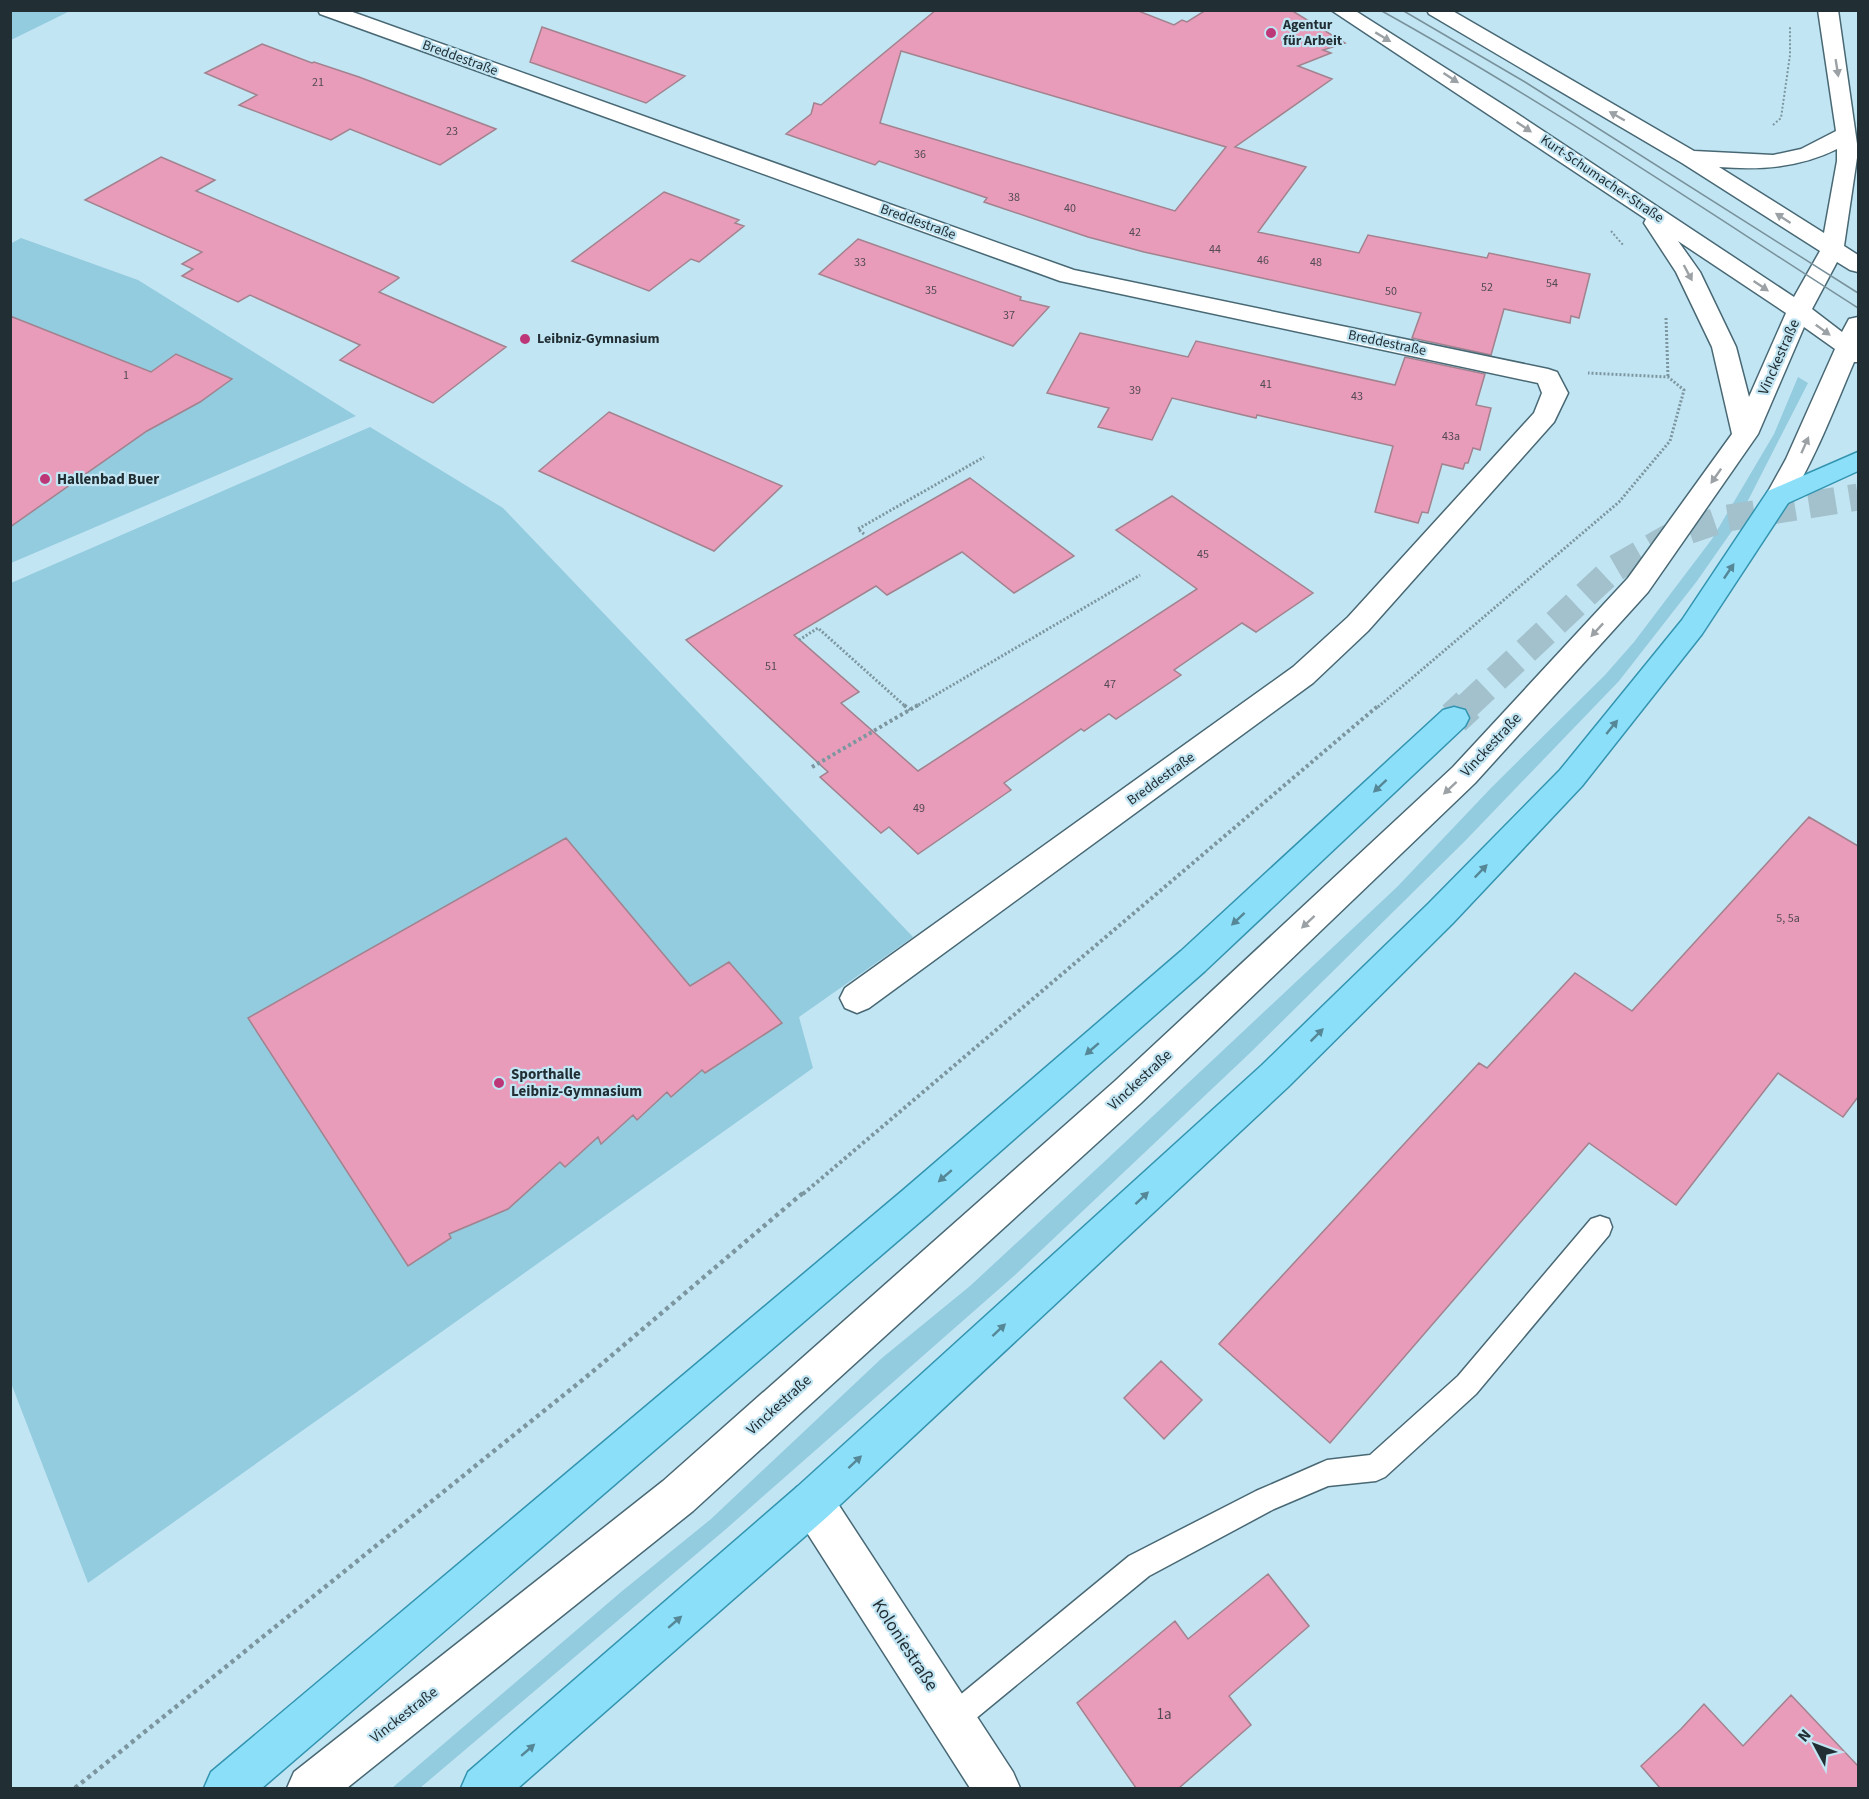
<svg xmlns="http://www.w3.org/2000/svg" width="1869" height="1799" viewBox="0 0 1869 1799" font-family="'Source Sans 3',sans-serif">
<rect width="100%" height="100%" fill="#c2e5f3"/>
<path fill="#93cbdf" d="M11 10H70V11L11 40Z
M21 238 138 280 356 416 11 563 10 244Z
M1798 377 1808 383 1734 528 1697 581 1619 681 1465 841 1251 1052 1015 1275 726 1529 420 1788H392L621 1592 711 1519 882 1358 970 1286 1104 1162 1397 887 1491 788 1605 675 1634 642 1712 539 1774 434Z
M370 427 503 508 913 937 799 1017 813 1068 88 1583 11 1383V583Z"/>
<path fill="#e89cb9" stroke="#a2828e" stroke-width="1.5" fill-rule="evenodd" d="M936 10H1136L1174 25 1182 20 1187 22 1206 10H1291L1345 43 1323 50 1331 53 1298 66 1332 79 1235 147 1306 167 1258 232 1359 253 1368 235 1487 258 1489 253 1590 274 1579 318 1571 316 1570 323 1504 309 1491 355 1412 338 1421 313 1144 252 1088 237 984 202 987 198 879 161 875 165 786 134 811 114 814 103 821 105ZM901 51 1226 147 1175 211 880 123Z
M542 27 685 76 646 103 530 62Z
M262 44 312 63 314 62 359 77 496 129 440 165 350 129 331 140 239 105 257 95 205 73Z
M161 157 215 180 196 191 398 277 399 278 379 292 506 347 433 403 340 360 360 345 250 295 238 302 182 276 193 269 182 264 202 252 85 200Z
M664 192 739 220 735 223 744 226 699 262 691 259 649 291 572 261Z
M858 239 1021 297 1020 300 1049 307 1013 346 819 274Z
M10 316 151 372 176 354 232 379 200 402 147 431 10 527Z
M1080 333 1188 357 1196 341 1395 385 1405 357 1485 374 1476 405 1491 408 1480 450 1473 448 1468 463H1465L1463 469 1442 464 1428 513 1422 512 1418 523 1375 512 1393 446 1257 415 1256 418 1172 398 1152 440 1098 427 1109 408 1047 393Z
M609 412 782 486 714 551 539 471Z
M970 478 1074 556 1014 593 962 552 887 595 876 586 794 635 859 692 841 703 918 771 1197 589 1116 530 1172 496 1313 593 1256 632 1242 623 1174 670 1181 675 1116 719 1109 714 1084 731 1081 729 1004 783 1011 790 918 854 889 827 881 833 820 777 828 772 686 640Z
M1809 817 1858 846V1097L1843 1117 1778 1073 1676 1205 1589 1143 1330 1443 1219 1344 1479 1063 1487 1068 1575 973 1632 1011Z
M566 838 690 986 729 962 782 1023 705 1073 702 1070 671 1097 667 1092 637 1120 633 1115 601 1144 598 1137 565 1167 560 1162 508 1209 449 1234 451 1238 408 1266 248 1018Z
M1161 1361 1202 1400 1164 1439 1124 1398Z
M1268 1574 1309 1626 1229 1696 1251 1725 1179 1788H1136L1077 1703 1175 1621 1188 1639Z
M1791 1695 1858 1766V1788H1660L1641 1766 1681 1729 1704 1704 1743 1746Z"/>
<g fill="none" stroke-linecap="round" stroke-linejoin="round">
<path stroke="#a2c1cd" stroke-width="27" stroke-dasharray="27 14" stroke-linecap="butt" d="M1466 707 1612 570 1668 538 1722 519 1858 497"/>
<path stroke="#a2c1cd" stroke-width="34" stroke-dasharray="34 16" stroke-linecap="butt" d="M1454 718 1468 705"/>
<g stroke="#486874" stroke-width="3">
<path id="lane" d="M1600 1216 1609 1219 1612 1227 1609 1235 1476 1394 1385 1477 1376 1481 1328 1486 1274 1509 1149 1576 963 1729 953 1733 943 1729 939 1719 943 1709 1129 1556 1256 1491 1318 1464 1327 1460 1370 1455 1458 1376 1591 1219Z"/>
</g>
<g stroke="#486874" stroke-width="3">
<path id="street" d="M318 10H347L1074 270 1548 369 1557 372 1568 393 1554 422 1368 631 1313 683 869 1008 857 1013 845 1008 840 998 845 988 1293 667 1348 617 1534 413 1542 393 1538 383 1060 281 320 14Z
M812 1481 827 1487 1013 1772 1020 1788H970L797 1517 791 1502 797 1487Z"/>
</g>
<g stroke="#486874" stroke-width="3">
<path id="secondary" d="M1331 10H1354L1513 111 1794 297 1820 251 1682 163 1429 14 1427 10H1451L1694 151 1773 155 1801 149 1836 131 1818 10H1838L1858 151 1844 246 1858 255V272L1850 270 1837 262 1812 309 1842 332 1849 319 1858 317V362H1854C1834 409 1815 459 1788 503L1778 506 1768 503 1765 497 1786 459 1835 349 1804 327 1758 434 1648 592 1475 783 1141 1103 693 1511 347 1788H287L294 1772 663 1481 1115 1081 1453 767 1628 578 1732 434 1712 347 1676 272 1644 223 1646 219ZM1837 149V161L1824 233 1719 167C1760 170 1799 168 1837 149ZM1678 241 1786 313 1749 397 1736 347 1700 272Z"/>
</g>
<g stroke="#3394b0" stroke-width="3">
<path id="primary" d="M1858 452V471L1788 503 1702 634 1582 786 1453 923 1288 1087 827 1517 518 1788H461L468 1772 797 1487 1262 1065 1429 903 1560 770 1682 620 1768 491Z
M1454 707 1465 710 1469 718 1465 726 1205 971 928 1215 262 1788H204L211 1772 902 1191 1181 951 1443 710Z"/>
</g>
<path stroke="#7c96a0" stroke-width="2" stroke-dasharray="2 2" stroke-linecap="butt" d="M1773 125 1781 118 1790 55V26
M1611 231 1624 246"/>
<path stroke="#7c96a0" stroke-width="3" stroke-dasharray="2 2" stroke-linecap="butt" d="M1666 318 1668 377
M864 534 858 529 984 457
M799 640 818 628 906 707
M915 707 1140 575
M1378 707 1619 502 1670 441 1684 390 1668 377 1588 373"/>
<path stroke="#7c96a0" stroke-width="4" stroke-dasharray="3 3" stroke-linecap="butt" d="M904 705 910 710
M812 767 918 705
M803 1194 1379 705"/>
<path stroke="#7c96a0" stroke-width="4.5" stroke-dasharray="4 4" stroke-linecap="butt" d="M75 1788 591 1373 804 1192"/>
<use href="#lane" fill="#fff" fill-rule="evenodd"/>
<use href="#street" fill="#fff" fill-rule="evenodd"/>
<use href="#secondary" fill="#fff" fill-rule="evenodd"/>
<use href="#primary" fill="#8bdff8" fill-rule="evenodd"/>
<path stroke="#78919b" stroke-width="1.5" d="M1380 10C1544 101 1700 207 1858 308
M1402 10 1525 82 1858 293"/>
</g>
<defs><path id="oneway-solid" d="M-6-.8H1V-3.2L6.5 0L1 3.2V.8H-6Z" transform="scale(1.5)"/></defs>
<g fill="#9ba1a4">
<use href="#oneway-solid" transform="translate(1383 37) rotate(31)"/>
<use href="#oneway-solid" transform="translate(1837 68) rotate(81)"/>
<use href="#oneway-solid" transform="translate(1451 78) rotate(33)"/>
<use href="#oneway-solid" transform="translate(1617 116) rotate(-150)"/>
<use href="#oneway-solid" transform="translate(1524 127) rotate(34)"/>
<use href="#oneway-solid" transform="translate(1783 218) rotate(-147)"/>
<use href="#oneway-solid" transform="translate(1688 273) rotate(62)"/>
<use href="#oneway-solid" transform="translate(1761 286) rotate(34)"/>
<use href="#oneway-solid" transform="translate(1823 330) rotate(36)"/>
<use href="#oneway-solid" transform="translate(1805 445) rotate(-66)"/>
<use href="#oneway-solid" transform="translate(1716 476) rotate(125)"/>
<use href="#oneway-solid" transform="translate(1597 630) rotate(133)"/>
<use href="#oneway-solid" transform="translate(1450 788) rotate(137)"/>
<use href="#oneway-solid" transform="translate(1308 922) rotate(137)"/>
</g>
<g fill="#568796">
<use href="#oneway-solid" transform="translate(1729 571) rotate(-56)"/>
<use href="#oneway-solid" transform="translate(1612 727) rotate(-51)"/>
<use href="#oneway-solid" transform="translate(1380 786) rotate(137)"/>
<use href="#oneway-solid" transform="translate(1481 871) rotate(-46)"/>
<use href="#oneway-solid" transform="translate(1238 919) rotate(137)"/>
<use href="#oneway-solid" transform="translate(1317 1035) rotate(-45)"/>
<use href="#oneway-solid" transform="translate(1092 1049) rotate(139)"/>
<use href="#oneway-solid" transform="translate(945 1176) rotate(139)"/>
<use href="#oneway-solid" transform="translate(1142 1198) rotate(-43)"/>
<use href="#oneway-solid" transform="translate(999 1330) rotate(-43)"/>
<use href="#oneway-solid" transform="translate(855 1462) rotate(-43)"/>
<use href="#oneway-solid" transform="translate(675 1622) rotate(-41)"/>
<use href="#oneway-solid" transform="translate(528 1750) rotate(-41)"/>
</g>
<g fill="#bd3778" stroke="#c2e5f3" stroke-width="2">
<circle cx="1271" cy="33" r="6"/>
<circle cx="525" cy="339" r="6"/>
<circle cx="45" cy="479" r="6"/>
<circle cx="499" cy="1083" r="6"/>
</g>
<g text-anchor="middle" dominant-baseline="central" stroke-width="4.5" stroke-linejoin="round" paint-order="stroke">
<g font-size="12" fill="#534a55">
<text x="318" y="82">21</text>
<text x="452" y="131">23</text>
<text x="920" y="154">36</text>
<text x="1014" y="197">38</text>
<text x="1070" y="208">40</text>
<text x="1135" y="232">42</text>
<text x="1215" y="249">44</text>
<text x="1263" y="260">46</text>
<text x="860" y="262">33</text>
<text x="1316" y="262">48</text>
<text x="1552" y="283">54</text>
<text x="1487" y="287">52</text>
<text x="931" y="290">35</text>
<text x="1391" y="291">50</text>
<text x="1009" y="315">37</text>
<text x="126" y="375">1</text>
<text x="1266" y="384">41</text>
<text x="1135" y="390">39</text>
<text x="1357" y="396">43</text>
<text x="1451" y="436">43a</text>
<text x="1203" y="554">45</text>
<text x="771" y="666">51</text>
<text x="1110" y="684">47</text>
<text x="919" y="808">49</text>
<text x="1788" y="918">5, 5a</text>
</g>
<g font-size="14" font-weight="bold" fill="#212f34" stroke="#c2e5f3" text-anchor="start">
<text x="1283" y="25">Agentur<tspan x="1283" dy="16">für Arbeit</tspan></text>
<text x="537" y="339">Leibniz-Gymnasium</text>
</g>
<g font-size="14" fill="#212f34" stroke="#c2e5f3">
<text transform="translate(460 58) rotate(20)">Breddestraße</text>
<text transform="translate(1602 179) rotate(34)">Kurt-Schumacher-Straße</text>
<text transform="translate(918 222) rotate(20)">Breddestraße</text>
<text transform="translate(1387 343) rotate(12)">Breddestraße</text>
<text transform="translate(1161 779) rotate(-36)">Breddestraße</text>
</g>
<g font-size="15" fill="#212f34" stroke="#c2e5f3">
<text transform="translate(1779 357) rotate(-66)">Vinckestraße</text>
<text transform="translate(1491 745) rotate(-47)">Vinckestraße</text>
<text transform="translate(1140 1080) rotate(-43)">Vinckestraße</text>
<text transform="translate(779 1405) rotate(-42)">Vinckestraße</text>
<text transform="translate(404 1715) rotate(-38)">Vinckestraße</text>
</g>
<g font-size="15" font-weight="bold" fill="#212f34" stroke="#c2e5f3" text-anchor="start">
<text x="57" y="479">Hallenbad Buer</text>
<text x="511" y="1074">Sporthalle<tspan x="511" dy="17">Leibniz-Gymnasium</tspan></text>
</g>
<g font-size="15" fill="#534a55">
<text x="1164" y="1714">1a</text>
</g>
<g font-size="18" fill="#212f34" stroke="#c2e5f3">
<text transform="translate(905 1645) rotate(57)">Koloniestraße</text>
</g>
</g>
<rect width="1869" height="1799" fill="none" stroke="#212f34" stroke-width="24"/>
<g transform="translate(1815 1745) rotate(311)" stroke="#c2e5f3" stroke-width="4.5" paint-order="stroke">
<path d="M0-4.5L10 22L0 15L-10 22Z" fill="#212f34"/>
<text y="-9" font-size="16" font-weight="bold" text-anchor="middle" fill="#212f34">N</text>
</g>
</svg>
